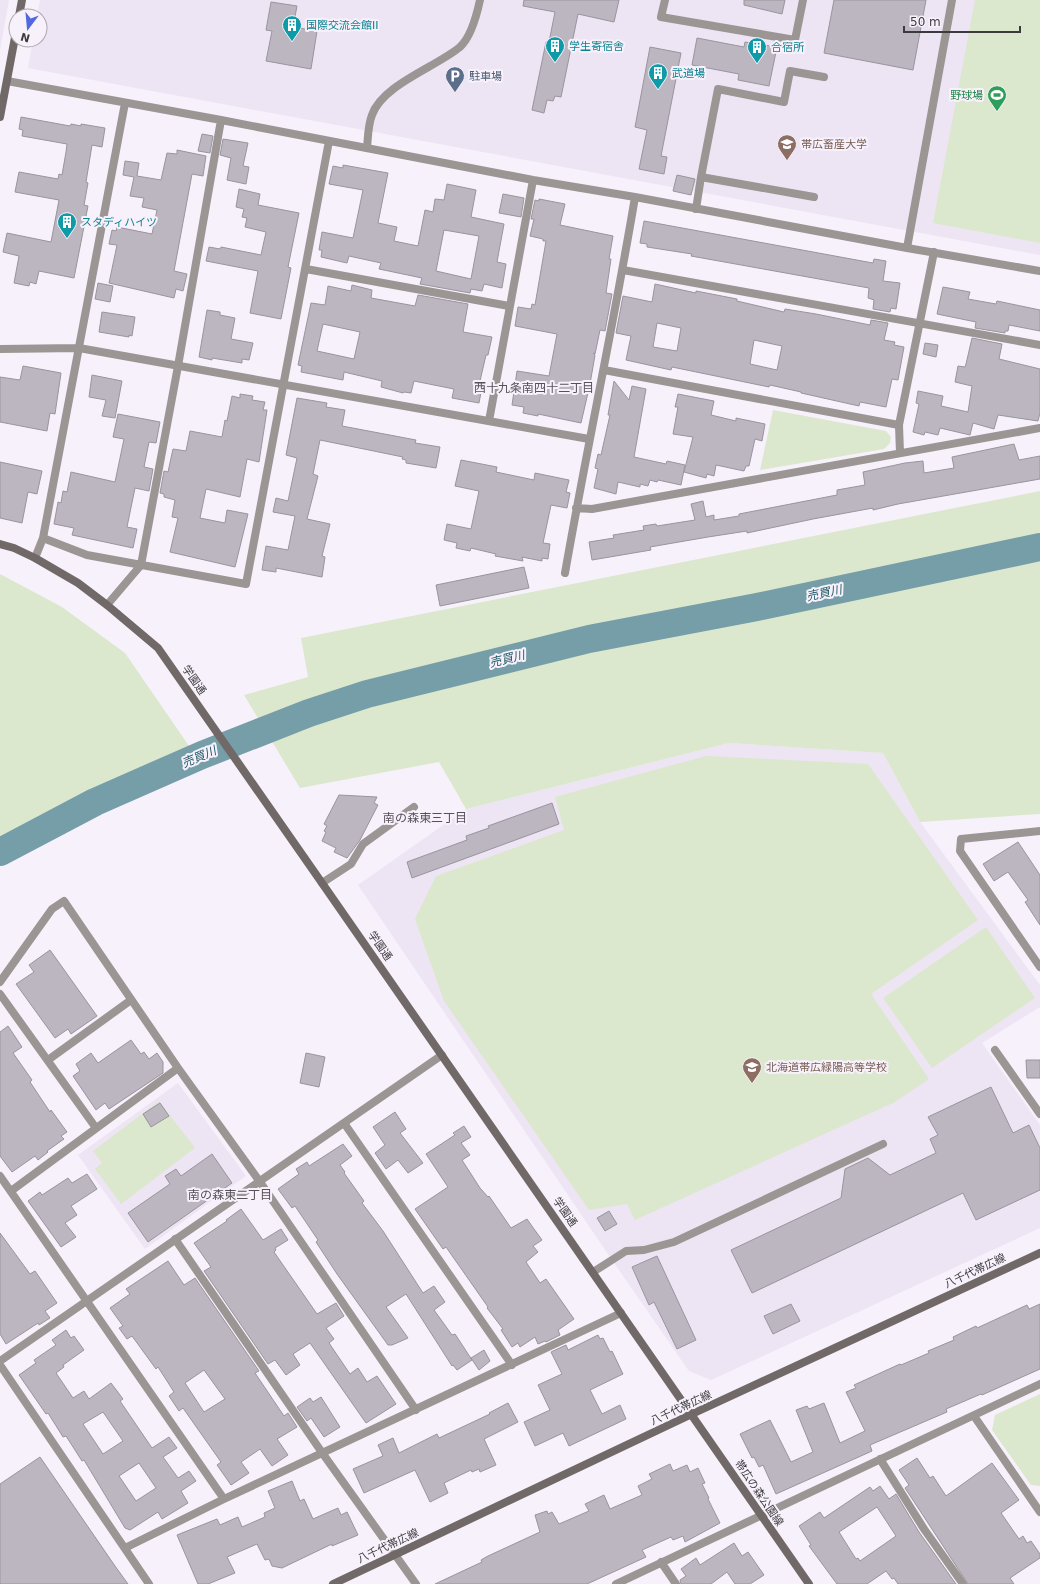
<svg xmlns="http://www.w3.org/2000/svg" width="1040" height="1584" viewBox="0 0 1040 1584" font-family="'DejaVu Sans','Noto Sans JP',sans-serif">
<rect width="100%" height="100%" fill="#f7f1fb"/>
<path fill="#ede4f4" d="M0 0H9L0 50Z
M40 0H1040V255L28 68 33 40H40V16H37Z
M729 743 883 753 920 822 1040 985V1007L982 1043 1040 1125V1228L711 1380 689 1371 612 1260 358 885 466 809Z
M178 1083 246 1176 145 1249 78 1155Z"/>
<path fill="#dce8cd" d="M975 0H1040V243L933 223Z
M773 410 886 431 891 437 890 443 884 449 760 470Z
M1040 491V814L920 822 883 753 729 743 466 809 439 762 300 788 244 695 308 677 301 638Z
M0 574 62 607 125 653 189 746 0 839Z
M706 756 868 764 978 920 871 994 929 1079 895 1102 635 1220 627 1204 589 1210 444 1001 415 919 436 876 564 830 555 797Z
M986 927 1035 998 932 1068 883 998Z
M159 1101 195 1148 121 1204 95 1169 102 1163 93 1151Z
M1040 1394V1486L1031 1485 992 1430 995 1415Z"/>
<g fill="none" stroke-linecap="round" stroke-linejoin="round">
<path stroke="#759ea8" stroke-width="28" d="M0 852 95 802 202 755 309 713 367 694 589 639 757 607 1040 547"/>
</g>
<path fill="#bbb6bf" stroke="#99949d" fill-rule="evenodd" d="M524 0H619L614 22 578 14 561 97 555 96 553 101 547 100 544 113 532 110 546 42H549L555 12 523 6Z
M744 0H785L782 14 744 5Z
M834 0H926L913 70 824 53Z
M271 2 297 6 293 27 317 31 311 69 266 61 272 31 266 30Z
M697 38 744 47 745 42 777 47 769 86 738 80 739 74 692 65Z
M650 47 681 53 661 156 667 157 664 174 639 169 647 130 635 127Z
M21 117 70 126 71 124 81 126V124L105 128 102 147 92 145 86 182 88 183 84 205 88 206 74 278 39 271 36 284 30 282 29 286 14 283 19 256 3 252 7 233 51 242 59 200 15 192 19 172 58 179 59 174 62 175 66 152 67 144 22 136 23 130 19 129Z
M202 134 213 136 210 153 198 151Z
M223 139 248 143 243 166 249 167 246 184 227 180 231 158 220 155Z
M177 150 206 156 203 176 192 174 174 271 187 274 183 291 176 289 174 298 109 283 117 245 109 244 112 230 116 231 117 227 152 234 157 210 142 207 144 198 130 196 134 177 123 175 125 161 139 163 137 176 161 180 167 153 177 154Z
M343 165 388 173 378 223 397 227 394 241 418 246 425 210 433 212 435 199 444 200 447 184 476 190 471 217 504 224 497 262 506 264 502 288 484 284 482 291 471 289 470 293 420 284 422 278 379 269 381 263 349 256 347 263 321 257 322 250H319L322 232 353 238 363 190 329 184 333 166 343 168ZM444 230 479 236 471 279 436 271Z
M677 175 695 179 691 195 673 191Z
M239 189 260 194 258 205 299 213 288 267 291 268 281 319 250 313 258 271 206 261 209 247 220 249 221 247 261 255 266 232 245 227 247 218 242 217 244 209 236 207Z
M503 194 524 198 521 217 499 213Z
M539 199 565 204 560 225 613 236 609 259H611L606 293 612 294 605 331 600 330 595 354 593 353 595 355 590 384 581 423 538 414V416L523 413 524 407 512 405 517 371 549 376 557 334 515 326 518 307 531 309 532 304 535 305 546 241H543V239L530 236 534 219H531L535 200 539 201Z
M644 221 873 263 874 259 886 261 883 281 900 283 896 309 891 308 890 312 873 309 874 300 868 298 869 288 691 256 692 254 647 247V244L640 243Z
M98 283 113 286 110 302 95 299Z
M655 284 696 293V291L737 299V301L784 312 785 309 816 314 870 325 871 320 888 323 884 340 895 342 894 345 904 347 898 380 892 379 886 407 860 402 859 406 801 393V392L770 385 769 387 672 367 671 370 626 360 631 336 616 333 623 296 652 302ZM657 323 681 328 677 351 653 347ZM754 340 782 346 777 370 750 364Z
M352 285 372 290 371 298 415 306 418 295 468 304 463 332 492 337 488 355H486L480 381 483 382 479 403 452 398 454 389 414 381 411 393 404 392 403 393 381 387 382 381 344 372 343 380 301 372 302 366 298 365 311 303 325 305 328 286 351 291ZM323 324 360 332 354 359 317 351Z
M943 287 970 292 968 299 996 304 997 301 1040 310V331L1009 325 1008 331H1005V333L975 328 976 322 937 314Z
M207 310 220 312V315L235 318 231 339 253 343 249 360 242 359V363L212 358V360L199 357Z
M102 312 135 317 132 336 129 335V337L99 332Z
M972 338 1002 344 999 359 1040 369V413L1038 421 998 415 994 429 973 423 970 435 940 428 938 435 925 432 924 435 913 432 919 404 916 403 918 391 943 396 941 406 968 412 972 386 955 382 958 366 965 367 966 364Z
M925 343 938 345 936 357 923 354Z
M23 366 61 373 55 414 50 413 47 431 0 422V377L20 380Z
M92 375 122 381 115 418 102 416 106 400 89 397Z
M614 381 629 400 632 386 646 389 634 457 666 464 667 461 685 465 681 485 658 480 657 482 650 480 648 486 640 484V487L618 482 616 494 594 488 598 469 595 468 598 454 601 455 610 415H608Z
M240 394 253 396 252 400 265 402 263 410H267L259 462 247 459 240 497 206 489 200 518 225 523 227 510 248 514 235 567 170 552 178 518 172 517 175 500 164 497V494L160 493 164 471 168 472 173 449 186 451 190 431 222 437 225 420 227 421 232 396 240 398Z
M678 394 714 401 711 415 736 421V418L765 424 762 441 755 439 749 466H746L744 471 716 465 714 476 707 474 706 478 684 472 693 437 673 434 678 407H675Z
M297 398 327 403 326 407 345 410 342 426 416 440 415 443 440 447 436 468 406 463V460L402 459 403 457 320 440 313 474 318 476 307 519 330 524 322 556 325 557 322 577 276 568V572L262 570 266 546 288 550 295 516 273 512 276 498 288 501 297 458 286 455Z
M118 414 160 422 156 443 149 442 144 467 153 469 149 491 135 488 127 527 137 529 133 548 72 535 74 528 54 524 58 502 61 503 63 491 67 492 71 472 115 482 124 439 113 437Z
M1014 444 1019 460 1040 456V479L898 504 873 510V508L813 519 747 533V531L708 537 650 547 651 550 592 560 589 542 614 538 613 535 644 530 643 526 656 524 657 526 695 520 691 504 703 501 706 517 714 515V520L739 516V514L837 495V490L865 485 863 472 905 463 923 461 924 473 954 468 952 457Z
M461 460 497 467 496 472 534 480 535 473 569 480 566 492 570 493 567 508 551 505 543 543 550 544 548 559 542 558V561L522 557 523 561 495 556 496 554 471 548 470 551 456 548 457 543 444 540 447 524 471 529 479 491 455 486Z
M0 462 42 471 37 494 28 492 22 523 0 518Z
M524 567 529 588 440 606 436 585Z
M339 795 377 797 374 803 378 805 360 840 347 858 334 852 336 848 322 841 326 832 324 831 327 826 324 824Z
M552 803 559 824 412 878 407 862 467 840 466 836 489 828 488 826Z
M1018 842 1040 875V925L1025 902 1028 900 1008 872 994 881 983 864Z
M50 950 97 1016 71 1034 68 1029 55 1038 16 984 34 972 29 965Z
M8 1026 22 1047 13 1053 32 1080 30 1082 50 1112 51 1110 67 1132 61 1136 64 1139 47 1151 48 1152 38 1160 35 1156 12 1172 0 1156V1032Z
M131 1040 141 1054 144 1052 149 1059 157 1053 163 1062V1073L109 1109 105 1103 96 1110 73 1076 80 1071 76 1064 91 1053 98 1063Z
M306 1053 325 1057 319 1087 300 1083Z
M1026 1060H1040V1078H1027Z
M991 1087 1013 1133 1029 1125 1040 1148V1190L976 1220 963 1193 752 1293 731 1250 841 1198 845 1169 868 1158 890 1175 936 1153 930 1139 938 1135 928 1117Z
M160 1103 169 1116 151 1127 143 1114Z
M395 1112 406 1129 400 1133 423 1163 408 1173 398 1160 386 1169 375 1153 385 1145 373 1127Z
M464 1126 471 1137 461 1143 470 1155 462 1160 480 1188 488 1197 489 1196 511 1228 527 1219 534 1229 542 1240 533 1246 538 1252 526 1262 540 1283 546 1279 574 1319 558 1330 560 1335 546 1342 545 1341 538 1344 535 1337 520 1347 518 1343 512 1347 501 1330 503 1329 487 1308 488 1307 446 1247 443 1249 415 1209 448 1187 426 1154 455 1135 453 1133Z
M343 1144 352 1156 340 1165 345 1172 344 1173 364 1201 362 1203 383 1231 423 1293 434 1286 445 1302 434 1310 452 1335 455 1334 472 1360 457 1370 453 1365 452 1366 406 1294 386 1307 408 1338 392 1345H388L337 1274 316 1242 318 1240 295 1206 292 1208 278 1189 299 1174 296 1169 307 1162 309 1166Z
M212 1154 232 1183 148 1242 128 1213 170 1184 165 1176 176 1169 181 1176Z
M87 1174 97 1189 71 1206 77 1215 65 1223 76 1237 61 1247 28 1201 40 1192 42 1195 68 1178 72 1183Z
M241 1209 263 1240 281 1229 288 1240 275 1248 276 1250 274 1252 317 1314 336 1303 344 1316 326 1328 334 1339 329 1343 350 1374 358 1368 367 1382 377 1376 396 1404 366 1423 310 1343 293 1354 300 1365 286 1375 275 1360 268 1364 204 1271 211 1267 194 1243 227 1221 226 1220Z
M609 1211 617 1224 605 1231 597 1218Z
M0 1233 30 1274 35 1271 57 1303 45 1311 50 1318 39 1325 38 1323 6 1344 0 1334Z
M657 1256 696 1340 677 1349 654 1302 649 1305 632 1267Z
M168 1261 184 1285 195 1278 259 1371 255 1373 284 1416 288 1413 297 1427 277 1439 288 1455 272 1466 260 1449 241 1462 249 1473 231 1485 217 1465 221 1462 183 1408 179 1411 169 1396 174 1392 158 1367 156 1369 132 1336 127 1339 119 1328 123 1326 110 1308 130 1294 126 1289ZM204 1370 225 1399 204 1412 185 1383Z
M791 1304 800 1321 773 1334 764 1316Z
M1040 1304V1369L982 1395 981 1394 946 1409 947 1412 870 1445 872 1451 776 1494 763 1465 759 1467 754 1457 752 1458 740 1434 770 1420 791 1462 813 1452 796 1410 807 1406 809 1409 824 1403 840 1443 865 1431 846 1392 856 1388 854 1385 900 1364 901 1365 929 1353 928 1351 954 1340 953 1337 976 1326 977 1328 1027 1305 1029 1309Z
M66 1330 71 1338 74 1336 84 1350 63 1365 64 1367 56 1373 73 1398 84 1391 89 1399 111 1383 123 1399 120 1401 152 1448 169 1437 177 1448 163 1457 178 1478 189 1471 196 1481 181 1491 188 1503 162 1519 158 1512 130 1530 125 1528 84 1460 82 1461 66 1436 63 1437 48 1413 46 1414 19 1375 36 1363 34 1360 56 1345 52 1340ZM103 1412 123 1441 103 1454 83 1424ZM139 1463 156 1488 136 1501 119 1476Z
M598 1335 600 1339 603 1338 610 1352 612 1351 623 1374 590 1390 602 1414 620 1405 626 1419 569 1446 563 1433 535 1446 524 1422 550 1410 538 1385 562 1374 551 1352 566 1345 568 1350Z
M484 1350 490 1361 479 1370 471 1358Z
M321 1397 340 1427 324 1437 311 1418 307 1421 297 1407 310 1398 313 1402Z
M508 1403 518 1422 484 1439 496 1465 480 1472 479 1469 472 1472 471 1470 444 1483 448 1493 430 1502 415 1470 364 1493 353 1469 383 1456 378 1445 393 1438 399 1453 437 1434 439 1438 490 1414 489 1413Z
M40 1457 115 1566 128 1584H0V1484Z
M917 1458 930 1478 933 1476 946 1496 992 1463 1019 1500 1001 1513 1019 1539 1023 1536 1027 1543 1031 1541 1040 1554V1558L1010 1578 1014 1584H968L905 1488 909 1485 899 1470Z
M670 1464 673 1471 687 1465 690 1472 698 1468 705 1483 702 1484 709 1498 708 1499 720 1523 685 1542 683 1536 673 1540 671 1537 642 1550 646 1557 587 1584H435L482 1562 481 1560 488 1556 540 1532 535 1515 547 1511 548 1514 552 1512 559 1524 589 1511 585 1504 604 1495 610 1509 642 1495 638 1486 652 1479 649 1474Z
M292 1481 300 1501 304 1499 313 1519 338 1508 341 1515 347 1512 358 1535 332 1546V1544L282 1568 272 1566 269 1559 265 1560 257 1544 227 1557 235 1573 208 1584H198L177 1535 217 1519 220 1525 238 1517 242 1527 265 1517 264 1513 275 1508 268 1491Z
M880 1486 889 1499 896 1494 919 1532 956 1584H898L894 1578 892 1579 886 1571 867 1584H837L809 1546 811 1545 799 1526 820 1512 824 1518 870 1487 873 1491ZM877 1507 896 1536 860 1561 858 1558 856 1559 839 1532Z
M734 1543 742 1556 748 1552 764 1575 750 1584H735L727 1572 711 1584H681L680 1580 686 1576 681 1569 696 1558 700 1565Z"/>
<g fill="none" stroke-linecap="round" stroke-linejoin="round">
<path stroke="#9b9594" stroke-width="8" d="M665 0 661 17 795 40 803 0
M367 148C368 137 368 125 372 115 382 85 436 67 460 47 471 37 477 14 480 0
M701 177 718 89 784 102 790 71 824 77
M696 209 701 177 814 197
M322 883 351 864 363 844 414 807
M995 1050 1040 1114
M48 1060 131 1000
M593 1272 626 1251 644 1250 674 1242 883 1144"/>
<path stroke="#9b9594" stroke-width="8" d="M7 81 221 120 533 180 635 197 907 248 1040 271
M907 248 952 0
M306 269 509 306
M623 270 1040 345
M0 349 79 348 589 439
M604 370 899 425
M489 421 533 180
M900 453 899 425 934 252
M576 508 592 509 1040 428
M43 538 87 555 246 584 329 141
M35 558 43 538 125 103
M565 573C587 447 614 323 635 197
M107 605 141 565 178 366 221 120
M1040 831 961 839 960 851 1040 967
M0 982 52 909 64 901 178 1068 260 1182 416 1410
M0 994 96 1128
M344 1123 512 1365
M0 1176 224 1499
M11 1191 178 1068
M175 1239 323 1454 416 1584
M0 1361 442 1055
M0 1365 149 1584
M974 1416 1040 1512
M880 1459 924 1529 963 1584
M125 1548 224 1499 621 1313
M661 1562 676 1584
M616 1584 1040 1384"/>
<path stroke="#706967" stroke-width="8" d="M19 16 22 0
M0 117 16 32
M0 544 14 548 35 558 78 583 107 605 158 648 322 883 809 1584
M333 1584 692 1414 1040 1253"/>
</g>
<defs>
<g id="building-pin" transform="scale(1)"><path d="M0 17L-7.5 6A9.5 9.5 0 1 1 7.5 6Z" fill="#0f9aa8" stroke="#f7f1fb"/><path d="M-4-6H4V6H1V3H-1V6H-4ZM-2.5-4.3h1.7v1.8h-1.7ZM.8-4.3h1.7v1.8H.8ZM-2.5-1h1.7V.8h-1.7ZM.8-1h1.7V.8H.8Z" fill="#fff"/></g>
<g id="parking-pin" transform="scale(1)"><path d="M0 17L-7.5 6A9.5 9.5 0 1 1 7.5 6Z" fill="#5c6f8a" stroke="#f7f1fb"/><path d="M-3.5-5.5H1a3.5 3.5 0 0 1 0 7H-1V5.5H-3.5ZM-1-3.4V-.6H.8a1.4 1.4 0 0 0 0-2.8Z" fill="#fff"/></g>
<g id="stadium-pin" transform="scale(1)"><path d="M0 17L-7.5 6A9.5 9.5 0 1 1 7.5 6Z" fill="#2e9e5b" stroke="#f7f1fb"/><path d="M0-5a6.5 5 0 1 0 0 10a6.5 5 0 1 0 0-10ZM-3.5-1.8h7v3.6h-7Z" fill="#fff"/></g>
<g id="university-pin" transform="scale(1)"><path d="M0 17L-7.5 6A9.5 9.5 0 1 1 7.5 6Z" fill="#8d6e63" stroke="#f7f1fb"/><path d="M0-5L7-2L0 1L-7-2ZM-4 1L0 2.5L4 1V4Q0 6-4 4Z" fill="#fff"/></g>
<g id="school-pin" transform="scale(1)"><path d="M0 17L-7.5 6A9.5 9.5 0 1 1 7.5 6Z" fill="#8d6e63" stroke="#f7f1fb"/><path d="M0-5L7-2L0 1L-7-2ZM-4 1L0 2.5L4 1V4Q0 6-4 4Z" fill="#fff"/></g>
</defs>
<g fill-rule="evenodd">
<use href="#building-pin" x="292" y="25"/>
<use href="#building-pin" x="555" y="46"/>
<use href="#building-pin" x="757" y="47"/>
<use href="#building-pin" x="658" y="73"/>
<use href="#parking-pin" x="455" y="76"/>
<use href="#stadium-pin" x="997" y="95"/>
<use href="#university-pin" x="787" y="144"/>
<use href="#building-pin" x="67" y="222"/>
<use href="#school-pin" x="752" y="1067"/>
</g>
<g text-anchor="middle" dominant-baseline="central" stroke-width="4" stroke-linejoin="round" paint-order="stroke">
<g font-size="11" fill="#0d838f" stroke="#f7f1fb" text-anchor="start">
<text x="306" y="25">国際交流会館II</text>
<text x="569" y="46">学生寄宿舎</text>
<text x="771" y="47">合宿所</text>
<text x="672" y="73">武道場</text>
<text x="81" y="222">スタディハイツ</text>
</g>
<g font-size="11" fill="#4e5e75" stroke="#f7f1fb" text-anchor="start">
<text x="469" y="76">駐車場</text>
</g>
<g font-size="11" fill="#27864d" stroke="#f7f1fb" text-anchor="end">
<text x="983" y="95">野球場</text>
</g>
<g font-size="11" fill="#785e54" stroke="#f7f1fb" text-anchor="start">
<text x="801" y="144">帯広畜産大学</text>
<text x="766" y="1067">北海道帯広緑陽高等学校</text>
</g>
<g font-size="11" fill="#3d3a3e" stroke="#f7f1fb">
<text transform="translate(194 680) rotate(55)">学園通</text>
<text transform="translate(380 946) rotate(55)">学園通</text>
<text transform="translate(565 1212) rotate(55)">学園通</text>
<text transform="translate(975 1271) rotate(-25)">八千代帯広線</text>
<text transform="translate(681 1408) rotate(-25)">八千代帯広線</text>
<text transform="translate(759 1493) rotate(56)">帯広の森公園線</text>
<text transform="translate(388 1546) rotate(-25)">八千代帯広線</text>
</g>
<g font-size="12" fill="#565159" stroke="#f7f1fb">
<text x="534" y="388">西十九条南四十二丁目</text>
<text x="425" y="818">南の森東三丁目</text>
<text x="230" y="1195">南の森東二丁目</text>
</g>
<g font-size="12" font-style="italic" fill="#1e5864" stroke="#f7f1fb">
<text transform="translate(824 593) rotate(-12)">売買川</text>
<text transform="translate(507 659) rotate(-14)">売買川</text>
<text transform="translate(199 757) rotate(-23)">売買川</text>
</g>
</g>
<g transform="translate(28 28) rotate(196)"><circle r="19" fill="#f7f1fb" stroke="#ada8af"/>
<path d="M0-3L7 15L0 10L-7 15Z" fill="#5168de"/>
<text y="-6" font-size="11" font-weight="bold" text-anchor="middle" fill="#3d3a3e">N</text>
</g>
<path d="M904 26v6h116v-6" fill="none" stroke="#3d3a3e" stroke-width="2"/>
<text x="910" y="26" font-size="12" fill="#3d3a3e" stroke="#f7f1fb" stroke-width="3" paint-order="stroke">50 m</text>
</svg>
